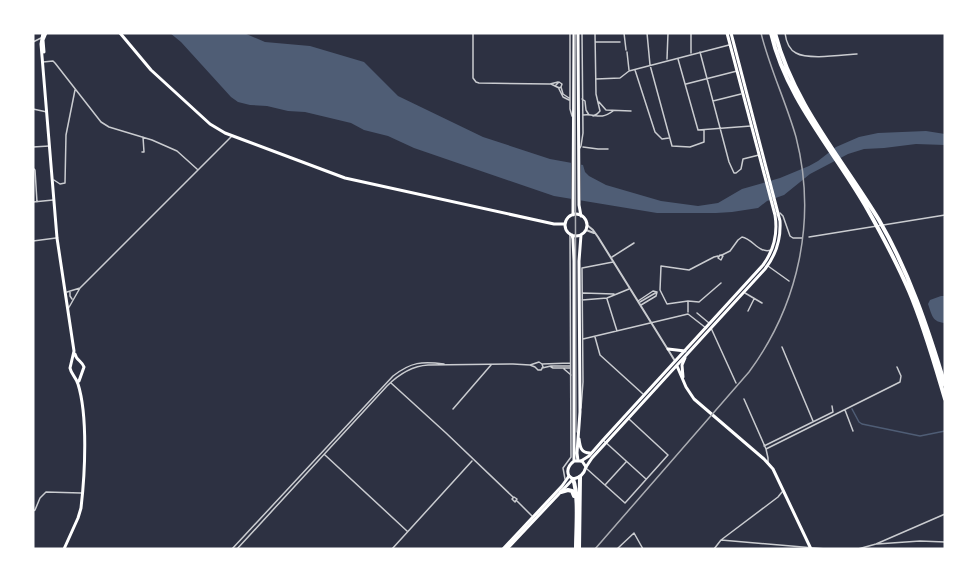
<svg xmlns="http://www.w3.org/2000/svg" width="978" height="582" viewBox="0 0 978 582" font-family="'Asap Condensed',sans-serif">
<rect width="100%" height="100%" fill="#2d3142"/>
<path fill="#4f5d75" d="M170 33H244L265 42 310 46 364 62 398 96 483 137 550 159 583 165 585 172 589 176 606 185 661 201 698 206 718 203 742 189 780 178 809 166 818 161 836 147 859 137 878 133 926 131 945 134V145L916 144 884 148 864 149 848 154 810 174 784 195 767 201 758 208 732 212 716 213H657L554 196 414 148 388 136 364 130 351 123 305 112 288 111 267 106 250 105 238 102 231 97 181 42Z
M941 296H945V323C932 322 932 315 928 304L930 300Z"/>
<path fill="#2d3142" d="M571 159 581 161V204L571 202Z"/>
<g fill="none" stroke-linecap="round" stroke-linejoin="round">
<path stroke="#4f5d75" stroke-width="1.5" d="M852 409 859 422 862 424 920 436 945 431"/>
<path stroke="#caccd0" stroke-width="1.5" d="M473 33V78L476 82 479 83 550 84 558 82
M570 33V109L572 116
M595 33 596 94 600 111
M624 33 626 50
M647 33 650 65 672 146 690 147 704 142V130
M691 33V53
M785 33C786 41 788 49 796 53 808 60 842 55 857 54
M33 42 41 38
M596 42H620
M627 52 629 70
M700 52 729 162 734 173H736L741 169 743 159 759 155
M667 59 668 33
M678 59 698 130 751 126
M43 62 53 61 55 63 101 122 109 127 152 140 177 151 197 169
M635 70 655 132 662 139 669 138
M596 79 620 78 629 71 729 45
M551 84 559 88 561 87 562 84 559 82 556 85
M686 84 737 71
M558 87 563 97 569 100
M561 87 563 94 569 98
M582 99 585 101 586 110 589 115
M713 101 741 94
M599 102 606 110
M33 109 47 112
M606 110 631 111
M583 115C596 113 599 121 613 111
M593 116 597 114 600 111
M33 147 49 146
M583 147 598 149H608
M580 148 581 146 583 133 582 33
M142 152H144L143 137
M33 168 35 170 37 202
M54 180 60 184 65 183 66 135 75 90
M33 202 53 200
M780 213 783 216 790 236 793 238H802
M809 237 945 215
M33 241 56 238
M720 255 723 256 721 260 718 258Z
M722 255 730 251 738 240 742 237C753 239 759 254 771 250
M718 256 714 257 689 270 661 266 660 290 667 304 688 301 699 302 721 283
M612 257 634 243
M768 266 789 281
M582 268 613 262
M67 292 80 288
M70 292V296L72 299
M583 293 614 294
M745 293 762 303
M607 299 617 331
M582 300 607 298 629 289
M638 301 653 291 657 292 656 296 641 305
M640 302 657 292
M688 302V312
M68 309 80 288 231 137
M748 311 754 299
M697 313 709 323
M711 328 736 383
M595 337 600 355 643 394
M583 339 688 314 706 328
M782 347 813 421
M542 364 570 363
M551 367 553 368H570
M542 368 551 366H570
M564 369 571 375
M391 383 446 433 513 497
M744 399 766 449 768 458V462
M581 408 583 382 582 268
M453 409 491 365
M845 410 853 431
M603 440 646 479
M764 446 833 412 832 406
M766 449 900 382 901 376 897 367
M325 455 407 531
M587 469 625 503 668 455 629 419
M565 479 563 468 571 457 570 235
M605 485 626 462
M514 497 517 499 515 502 512 499Z
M517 501 532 516
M33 511 35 510 40 498 46 492 81 493
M721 540 826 549
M877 544 920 541 945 542
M232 549 393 376C411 362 422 361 444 364
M237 549 387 386C399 374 412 366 428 365L513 364 530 365 535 367 538 370H541L543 367 542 364 539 362 530 365
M392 549 472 461
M617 549 634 533 643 549
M714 549 721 540 778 497 782 492
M858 549 876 544 945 514"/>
<path stroke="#caccd0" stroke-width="2" d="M587 225 593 230 598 237 675 361
M586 230 594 233"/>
<path stroke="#fff" stroke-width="3" d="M668 349 685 351
M677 366 686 387 694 399 764 459 773 469 811 549
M683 377 682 365 685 358
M579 439C580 447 581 453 590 453
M581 461 589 456 603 440 763 265C774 250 778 234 775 215L727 33
M586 467 592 458 765 269C776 255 781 239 780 221L731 33
M503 549 562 486 569 476
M507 549 573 479"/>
<path stroke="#fff" stroke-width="3" d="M43 33 41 44 57 238 74 351 70 368C71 374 76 377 78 384 88 416 85 474 81 508L78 518 64 549
M120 33 151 70 210 124 225 133 345 178 554 224H565
M578 33 579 205 581 216
M44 52 43 40 46 33
M565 225a11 11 0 1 1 22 0a11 11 0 1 1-22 0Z
M573 215 574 33
M572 235 573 239 574 261V461
M75 354C76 360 82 361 84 367L79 381
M574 461H582L586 467C584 474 580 478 573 479L569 476C566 470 569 465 574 461Z
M578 461 577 453 580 412 579 261 581 235"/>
<path stroke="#fff" stroke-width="4" d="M771 33C786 98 832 148 865 205 881 233 896 261 909 291 924 326 934 362 945 399
M775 33C793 103 842 159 879 220 909 272 928 328 945 385
M573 479C579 495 576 530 576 549
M561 492 568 490 572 491 574 496
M579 549 580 477"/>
<path stroke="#abadb3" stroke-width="1.5" d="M575 33 576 432"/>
<path stroke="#abadb3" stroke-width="1.5" d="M595 549 749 372C799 304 817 219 796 137 786 102 770 69 761 33"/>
</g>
<rect width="978" height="582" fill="none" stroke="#ffffff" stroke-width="69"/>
</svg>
